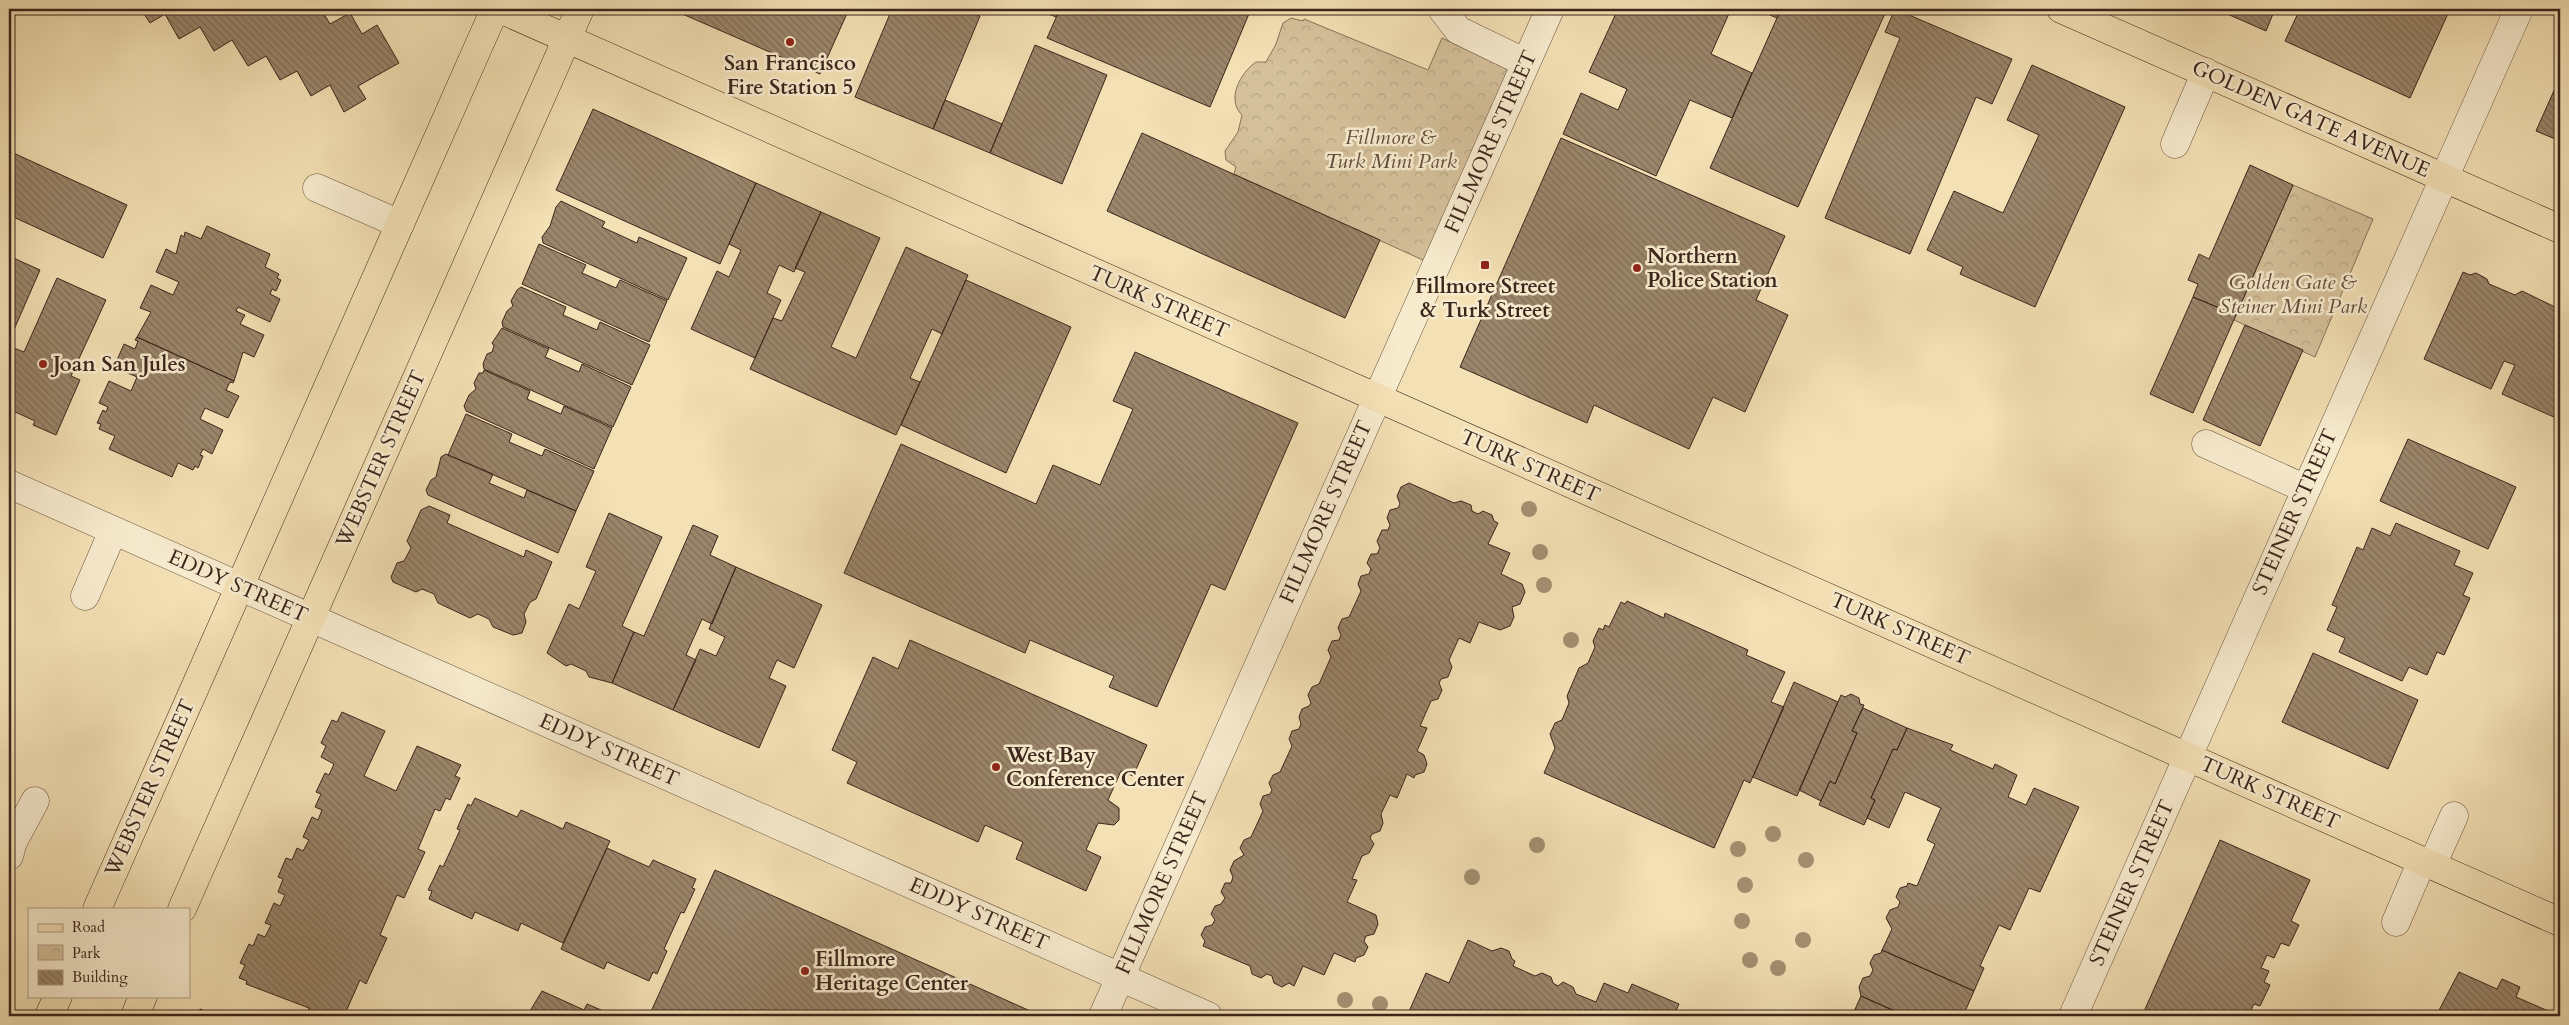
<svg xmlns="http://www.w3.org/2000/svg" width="2569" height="1025" viewBox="0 0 2569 1025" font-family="Cardo,serif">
<defs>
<pattern id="park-crowns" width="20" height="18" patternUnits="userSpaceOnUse" patternTransform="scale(1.25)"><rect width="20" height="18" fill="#d4c09a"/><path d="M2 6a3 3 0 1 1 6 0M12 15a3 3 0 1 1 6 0" fill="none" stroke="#b7a584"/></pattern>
<pattern id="building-back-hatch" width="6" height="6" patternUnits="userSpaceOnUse" patternTransform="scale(1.25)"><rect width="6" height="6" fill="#9b866b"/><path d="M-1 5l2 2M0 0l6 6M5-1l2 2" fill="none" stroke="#806d57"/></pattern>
</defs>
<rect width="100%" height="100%" fill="#f3e0b4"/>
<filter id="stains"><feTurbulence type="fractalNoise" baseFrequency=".004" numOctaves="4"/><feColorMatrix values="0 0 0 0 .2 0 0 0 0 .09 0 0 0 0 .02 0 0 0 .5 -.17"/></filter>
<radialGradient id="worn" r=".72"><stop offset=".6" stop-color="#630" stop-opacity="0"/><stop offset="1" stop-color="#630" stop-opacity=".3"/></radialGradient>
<path fill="url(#park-crowns)" stroke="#88725a" d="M1291 18 1303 21 1304 19 1428 70 1442 38 1520 75 1436 266 1234 174 1236 167 1226 160 1225 151 1238 132 1242 115C1226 100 1240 73 1256 62H1266L1276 44 1283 23Z
M2293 185 2373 219 2315 357 2234 320Z"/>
<path fill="url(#building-back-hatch)" stroke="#3c251b" d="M141 9H321L330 24 350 13 362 34 377 25 399 63 358 86 366 99 344 112 330 85 311 96 297 71 280 80 266 56 248 66 232 40 214 51 200 27 179 39 165 14 150 23Z
M671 9H849L820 74Z
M892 9H964L980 16 933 129 855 97Z
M1037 9H1060L1056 17Z
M1060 9H1251L1210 107 1047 38Z
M1618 9H1731L1711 54 1752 73 1732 118 1690 100 1656 176 1563 134 1581 93 1618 110 1627 89 1589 72Z
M1756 9H1781L1777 18Z
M1781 9H1887L1798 207 1710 168Z
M1895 9 2012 59 1992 104 1976 97 1910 254 1825 218 1900 38 1885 32Z
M2216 9H2275L2266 31Z
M2300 9H2450L2410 98 2285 41Z
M1035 45 1107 75 1062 184 990 153Z
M2032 65 2125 107 2035 307 1960 274 1963 267 1927 250 1954 191 2003 213 2039 135 2007 120Z
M2560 77V141L2536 131Z
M945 100 1002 124 990 153 933 129Z
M593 109 756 183 720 264 556 190Z
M1142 133 1380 240 1345 318 1107 211Z
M1561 138 1785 236 1756 300 1788 315 1745 412 1713 397 1689 449 1594 405 1587 423 1460 367Z
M9 151 127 205 103 258 9 215Z
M2250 165 2293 185 2236 315 2193 297 2198 284 2188 280 2199 254 2209 259Z
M756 183 821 212 794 272 779 265 767 293 781 300 755 358 691 329 717 271 729 277 741 250 729 244Z
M561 201 605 222 602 227 637 243 639 237 687 258 668 300 543 243 542 237 550 226 556 207Z
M821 212 880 238 831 347 856 358 906 247 968 275 942 334 932 329 910 378 920 382 896 435 750 369 773 318 782 321 805 272 795 268Z
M207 226 270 254 265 267 279 274 277 278 281 280 276 291 272 289 270 294 280 299 270 322 238 307 236 311 245 315 240 324 264 335 254 357 243 352 234 381 137 337 151 312 140 308 151 285 173 295 179 282 156 272 166 249 176 254 181 235 184 237 185 232 201 239Z
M539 244 586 265 582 273 616 288 620 280 667 301 649 342 522 284Z
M9 256 40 270 9 341Z
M2463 272 2470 275 2476 273 2487 279 2489 284 2515 295 2522 291 2555 307 2560 315V408L2556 418 2502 394 2515 365 2504 361 2491 389 2424 359Z
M57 278 106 300 71 376 80 380 56 435 33 425 35 421 13 411 12 415 9 414V346L24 352Z
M966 280 1071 327 1006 473 901 425Z
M521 287 566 307 563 315 597 330 600 322 650 345 632 385 503 327 502 322 507 311 513 306 511 301 517 290Z
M2193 297 2236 315 2193 413 2150 394Z
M2245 325 2303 350 2260 446 2203 420Z
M502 328 549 349 545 357 579 372 582 364 631 387 613 427 484 369 483 364 487 354 492 352 494 346 492 343Z
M137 337 234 381 233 383 230 382 226 390 239 396 228 418 205 408 200 419 223 430 212 454 203 449 200 455 203 456 198 468 195 466 193 470 178 463 172 477 109 449 115 436 99 429 101 424 97 423 103 410 106 412 108 407 99 403 109 381 131 391 137 377 114 367 124 344 135 349 138 341 135 340Z
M1135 352 1298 423 1225 590 1211 584 1157 707 1109 687 1114 676 1030 640 1025 653 844 573 901 444 1036 504 1053 465 1100 485 1133 409 1113 401Z
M484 370 530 391 527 399 561 414 564 406 612 428 594 469 466 411 464 406 469 395 476 389 474 383 479 373H483Z
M466 414 512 434 509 442 542 456 545 449 594 471 576 511 448 455Z
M2408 439 2516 487 2488 549 2380 501Z
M446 454 493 474 489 483 524 498 527 490 576 511 558 553 428 495 426 490 431 480 436 477 441 457Z
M1409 483 1454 503 1461 501 1471 505 1472 511 1478 514 1483 511 1492 515 1494 521 1498 523 1488 544 1510 553 1501 574 1522 584 1525 592 1520 604 1512 607 1514 617 1510 626 1500 630 1479 622 1470 643 1459 638 1449 660 1452 667 1448 677 1441 679 1439 683 1442 690 1438 699 1431 701 1420 726 1427 728 1417 751 1424 755 1427 764 1424 772 1415 775 1414 778 1407 774 1397 798 1390 795 1381 814 1383 823 1380 831 1372 834 1370 838 1374 844 1369 853 1362 856 1352 879 1357 880 1347 902 1376 915 1378 924 1374 934 1366 936 1364 941 1368 947 1364 955 1356 958 1355 962 1334 953 1324 975 1303 966 1294 986 1289 983 1282 987 1274 983 1272 976 1267 974 1261 978 1252 974 1250 966 1203 946 1205 941 1201 935 1205 927 1212 925 1215 920 1211 914 1215 906 1221 904 1225 898 1221 892 1225 883H1231L1233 877 1230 870 1234 861 1244 855 1240 848 1244 840 1251 837 1263 811 1260 804 1263 796 1270 794 1272 790 1269 783 1273 775 1280 772 1292 746 1289 739 1292 731 1299 729 1301 724 1299 717 1302 709 1309 706 1311 703 1308 695 1312 687 1319 684 1331 657 1328 650 1332 641 1339 640 1341 635 1338 628 1342 619 1349 617 1361 591 1358 584 1361 576 1369 574 1371 569 1367 563 1371 554H1377L1380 548 1377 541 1382 530H1388L1390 525 1387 518 1390 510 1398 508 1400 504 1397 496 1401 487Z
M429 506 450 515 447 523 524 557 526 550 552 562 536 599 530 602 524 614 526 622 522 633 513 635 493 627 489 619 478 614 470 618 438 603 434 594 422 589 416 592 393 582 391 577 397 563 404 561 411 548 407 541 421 510Z
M609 513 662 537 622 626 634 632 612 683 589 677 586 671 571 664 566 666 547 653 569 604 579 609 596 571 586 567Z
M2396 523 2460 551 2454 565 2473 573 2463 595 2470 598 2444 655 2437 652 2427 675 2409 667 2402 681 2339 652 2345 638 2327 630 2337 607 2332 605 2357 547 2363 550 2372 528 2390 536Z
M693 525 718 536 710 555 736 567 712 624 702 619 686 655 696 660 673 710 612 683 634 632 644 636Z
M736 567 822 605 794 668 777 660 769 678 786 686 759 748 673 710 700 649 716 656 725 637 709 629Z
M1627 601 1664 618 1665 613 1748 650 1746 655 1785 672 1771 702 1784 707 1750 783 1744 780 1714 848 1544 773 1555 748 1550 734 1555 723 1562 720 1569 703 1567 696 1579 668 1588 663 1595 647 1593 641 1599 628 1603 630 1605 625 1609 627 1621 602 1625 604Z
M910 640 1147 745 1133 776 1121 771 1108 800 1119 808V820L1114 825 1098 823 1086 850 1101 857 1086 891 1016 859 1023 842 985 825 978 842 847 783 857 762 832 750 873 657 898 669Z
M2313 653 2418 700 2388 769 2282 722Z
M1794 682 1838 702 1797 796 1753 777Z
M1851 694 1859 698 1860 704 1864 705 1852 731 1857 733 1835 784 1830 781 1821 801 1799 790 1841 695 1845 697Z
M1863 708 1907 728 1897 750 1893 749 1871 798 1875 800 1864 825 1819 805 1830 781 1835 784 1857 733 1852 731Z
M342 712 385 731 364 776 396 791 417 746 461 765 455 776 460 778 450 800 446 798 440 811 435 809 418 849 425 852 404 898 397 895 380 935 387 938 366 984 360 980 344 1016H319L308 1011 309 1008 246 984 247 981 239 978 245 965 240 963 249 944 253 946 258 934 265 937 271 925 265 923 274 903 280 906 285 895 278 892 283 879 278 877 286 858 292 860 297 848 303 851 309 840 303 837 312 817 318 820 322 810 315 807 321 794 316 792 325 773 329 775 334 764 321 757 326 746 321 743 332 720 337 722Z
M1907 728 1953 745 1950 750 1993 769 1995 764 2017 775 2008 797 2026 805 2034 788 2079 807 2040 892 2029 888 2010 930 1999 925 1980 966 1984 968 1974 991 1882 950 1892 929 1886 918 1890 910 1898 907 1900 902 1896 897 1900 888 1907 886 1908 883 1917 886 1935 844 1927 840 1941 808 1905 792 1889 828 1867 818 1875 800 1871 798 1893 749 1897 750Z
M475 798 517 817 521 810 563 829 566 822 610 841 563 943 521 923 518 931 475 912 472 919 429 899 432 891 428 890 434 878 440 865 443 867 460 830 457 829 462 817 468 804 471 806Z
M2220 840 2310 880 2291 921 2299 925 2289 946 2281 943 2274 958 2267 955 2261 968 2269 971 2264 982 2270 985 2260 1006 2254 1004 2248 1016H2142Z
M607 848 649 867 653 860 696 879 692 888 695 889 684 913 681 912 664 949 667 951 657 974 653 972 649 981 607 962 604 969 561 949Z
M715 870 1037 1014 1036 1016H649Z
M1468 940 1492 951 1501 948 1509 951 1512 959 1515 961 1513 966 1535 976 1542 973 1551 977 1553 983 1558 986 1563 982 1573 987 1576 994 1596 1002 1604 983 1628 993 1632 984 1679 1004 1674 1015 1676 1016H1407L1426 973 1449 983Z
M1882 950 1974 991 1963 1016H1906L1861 996 1859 987 1863 978 1870 976 1873 970 1870 963 1874 955 1881 953Z
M2459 972 2497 989 2502 979 2520 987 2516 997 2553 1013 2556 1006 2560 1007V1016H2436Z
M542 991 584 1010 587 1004 615 1016H527Z
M1861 996 1906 1016H1852Z
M200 1009 216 1016H197Z"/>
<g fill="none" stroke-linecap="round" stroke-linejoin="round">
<g stroke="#6a5441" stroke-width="29">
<path id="minor" d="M1442 9 1458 30 1526 63
M2175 144 2206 72
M317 188 400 224
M2206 444 2306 489
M9 484 1208 1016
M85 596 113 531
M9 856 13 842 35 801
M2432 865 2454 816
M2396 922 2422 861
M1103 1016 1550 9
M2073 1016 2519 9"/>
</g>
<g stroke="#3c251b" stroke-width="29">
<path id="major" d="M500 9 2560 922
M2061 9 2560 229
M97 909 495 9
M182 909 580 9
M49 1016 58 996
M135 1016 143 996"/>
</g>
<use href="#minor" stroke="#f7ebce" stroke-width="28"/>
<use href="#major" stroke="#f3e0b4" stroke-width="28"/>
</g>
<g fill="#a38f71">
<circle cx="1529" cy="509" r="8"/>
<circle cx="1540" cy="552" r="8"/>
<circle cx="1544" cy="585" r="8"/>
<circle cx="1571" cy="640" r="8"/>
<circle cx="1773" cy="834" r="8"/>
<circle cx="1537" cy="845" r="8"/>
<circle cx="1738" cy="849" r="8"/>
<circle cx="1806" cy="860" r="8"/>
<circle cx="1472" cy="877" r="8"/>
<circle cx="1745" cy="885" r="8"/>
<circle cx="1742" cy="921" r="8"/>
<circle cx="1803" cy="940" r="8"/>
<circle cx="1750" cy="960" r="8"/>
<circle cx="1778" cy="968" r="8"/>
<circle cx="1345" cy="1000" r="8"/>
<circle cx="1380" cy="1004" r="8"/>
</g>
<g fill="#8f2418" stroke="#f7ebce" stroke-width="2">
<circle cx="790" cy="42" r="5"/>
<rect x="1480" y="260" width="10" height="10" rx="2.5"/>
<circle cx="1637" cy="268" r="5"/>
<circle cx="43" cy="364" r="5"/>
<circle cx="996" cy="767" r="5"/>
<circle cx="805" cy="971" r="5"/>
</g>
<g text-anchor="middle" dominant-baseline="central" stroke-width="5" stroke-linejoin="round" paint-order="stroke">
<g font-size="21" font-weight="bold" fill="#3c251b" stroke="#f7ebce" text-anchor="start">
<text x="790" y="63" text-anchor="middle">San Francisco<tspan x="790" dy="24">Fire Station 5</tspan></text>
<text x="1647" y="256">Northern<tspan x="1647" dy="24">Police Station</tspan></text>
<text x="1485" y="286" text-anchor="middle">Fillmore Street<tspan x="1485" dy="24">&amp; Turk Street</tspan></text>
<text x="53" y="364">Joan San Jules</text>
<text x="1006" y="755">West Bay<tspan x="1006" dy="24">Conference Center</tspan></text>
<text x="815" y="959">Fillmore<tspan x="815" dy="24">Heritage Center</tspan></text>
</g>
<g font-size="21" fill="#3c251b" stroke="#f7ebce">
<text transform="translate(2311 119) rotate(24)">GOLDEN GATE AVENUE</text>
<text transform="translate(1491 142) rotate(-66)">FILLMORE STREET</text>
<text transform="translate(1159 302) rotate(24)">TURK STREET</text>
<text transform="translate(381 459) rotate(-66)">WEBSTER STREET</text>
<text transform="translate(1530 466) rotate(24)">TURK STREET</text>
<text transform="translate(1326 512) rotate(-66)">FILLMORE STREET</text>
<text transform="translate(2295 512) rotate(-66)">STEINER STREET</text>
<text transform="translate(238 586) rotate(24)">EDDY STREET</text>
<text transform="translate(1900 629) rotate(24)">TURK STREET</text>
<text transform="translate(609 750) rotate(24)">EDDY STREET</text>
<text transform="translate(150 788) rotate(-66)">WEBSTER STREET</text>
<text transform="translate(2270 793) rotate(24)">TURK STREET</text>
<text transform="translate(1162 883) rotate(-66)">FILLMORE STREET</text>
<text transform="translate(2132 883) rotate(-66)">STEINER STREET</text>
<text transform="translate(979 914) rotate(24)">EDDY STREET</text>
</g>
<g font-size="21" font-style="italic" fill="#624c3b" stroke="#f7ebce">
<text x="1391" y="137">Fillmore &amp;<tspan x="1391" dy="24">Turk Mini Park</tspan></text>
<text x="2293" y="282">Golden Gate &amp;<tspan x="2293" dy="24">Steiner Mini Park</tspan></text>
</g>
</g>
<rect width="2569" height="1025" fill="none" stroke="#f3e0b4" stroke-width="30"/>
<rect x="10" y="10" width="2549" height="1005" fill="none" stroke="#3c251b" stroke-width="2.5"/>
<rect x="15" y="15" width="2539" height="995" fill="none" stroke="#3c251b"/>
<rect x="28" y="908" width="162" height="90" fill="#f7ebce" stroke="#ac9c86"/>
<rect x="38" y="924" width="25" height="8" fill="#f3e0b4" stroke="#ac9c86"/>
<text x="72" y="932" font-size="15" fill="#3c251b">Road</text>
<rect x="38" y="945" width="25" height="15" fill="url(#park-crowns)" stroke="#ac9c86"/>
<text x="72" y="958" font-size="15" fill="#3c251b">Park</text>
<rect x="38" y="970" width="25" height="15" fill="url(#building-back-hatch)" stroke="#ac9c86"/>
<text x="72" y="982" font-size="15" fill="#3c251b">Building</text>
<rect width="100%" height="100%" filter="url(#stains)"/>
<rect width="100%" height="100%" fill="url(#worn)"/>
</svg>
